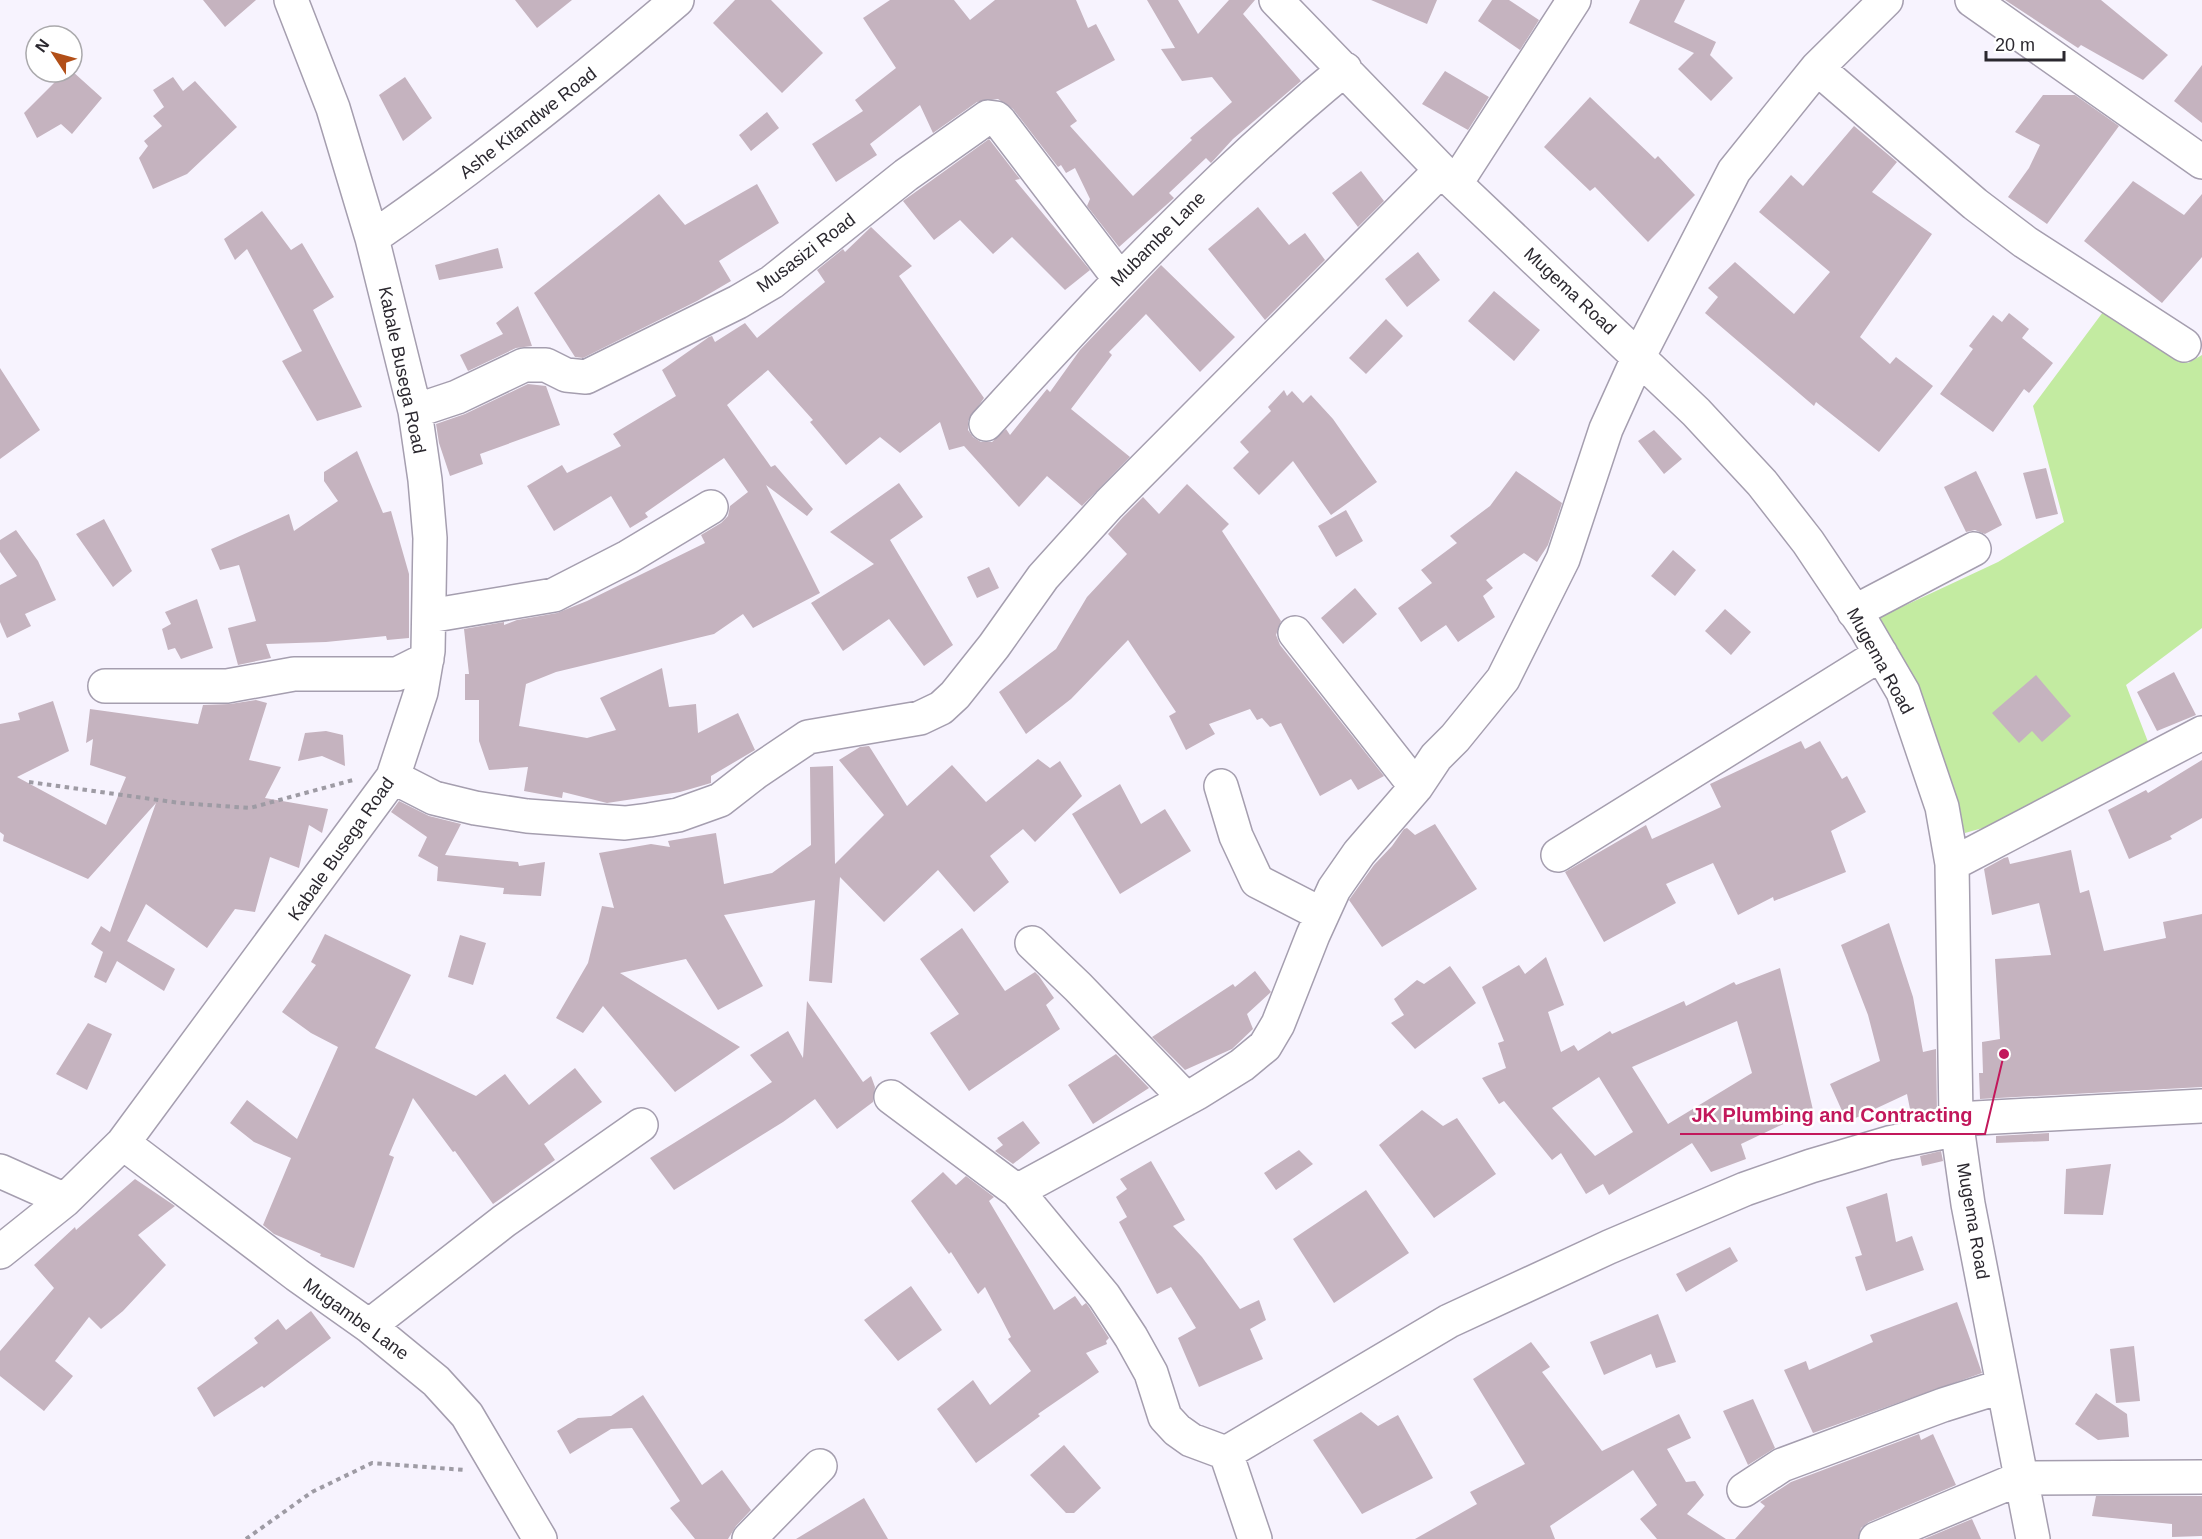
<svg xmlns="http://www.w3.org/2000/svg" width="2202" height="1539" viewBox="0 0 2202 1539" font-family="Arial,sans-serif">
<rect width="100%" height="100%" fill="#f7f3fe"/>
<path fill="#c3eba1" d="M2103 312 2188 363 2202 355V628L2126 685 2150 747 2018 818 1965 833 1930 723 1876 619 1998 562 2064 522 2033 406Z"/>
<path fill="#c5b3bf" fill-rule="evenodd" d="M203 0H256L225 27Z
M515 0H572L537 28Z
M735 0H771L823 53 782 93 713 23Z
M890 0H954L970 20 995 0H1076L1088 28 1096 24 1115 60 1056 92 1077 121 1070 126 1133 196 1192 140 1190 138 1232 102 1212 77 1182 81 1161 49 1175 48 1147 0H1178L1198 34 1229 0H1255L1243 14 1301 81 1233 139 1211 163 1206 158 1169 193 1174 198 1119 247 1087 206 1090 199 1075 168 1066 173 1061 165 1058 167 1013 109 998 99 977 102 933 133 920 105 870 144 877 155 836 182 812 144 863 111 855 100 896 68 863 18Z
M1371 0H1437L1427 24Z
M1492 0H1509L1539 20 1520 50 1478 21Z
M1640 0H1685L1674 22 1716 42 1710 55 1733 78 1711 101 1678 69 1694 53 1629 23Z
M2005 0H2101L2168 55 2143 80 2081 45 2078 48Z
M2202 65V123L2174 101Z
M72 71 102 98 72 134 61 124 37 138 24 113 65 72Z
M1445 71 1489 97 1468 130 1422 104Z
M173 77 183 91 195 81 237 127 187 174 153 189 139 158 148 146 144 141 162 126 153 116 164 107 153 90Z
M405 77 432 118 403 141 379 95Z
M2043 95H2075L2119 126 2047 224 2008 197 2029 168 2040 145 2015 132Z
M1590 97 1655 159 1658 156 1695 195 1648 242 1595 187 1590 191 1544 147Z
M767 112 779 128 751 151 739 135Z
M1854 126 1897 162 1872 192 1932 234 1860 337 1890 364 1896 357 1933 386 1879 452 1816 402 1814 406 1705 313 1718 297 1708 288 1735 262 1794 314 1830 272 1759 212 1791 175 1803 186Z
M989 139 1020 179 1015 180 1090 270 1065 290 1012 237 993 254 960 220 934 240 903 201Z
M1361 171 1384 201 1358 227 1332 193Z
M2133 181 2184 215 2202 194V257L2162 303 2084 241Z
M757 184 779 223 719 261 731 281 697 301 583 358 575 357 534 293 659 194 685 225Z
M1258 207 1289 245 1305 233 1325 260 1265 320 1208 249Z
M262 211 291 250 302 243 334 297 313 310 362 407 317 421 282 361 302 351 247 249 235 260 224 239Z
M871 227 912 266 899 276 984 398 968 421V430L973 437 981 442H992L1006 429 1010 435 1047 389 1050 392 1080 350 1161 265 1235 337 1200 372 1146 314 1109 352 1112 355 1071 409 1130 457 1082 506 1047 476 1019 507 964 446 949 450 940 422 900 453 880 437 846 465 810 422 813 420 768 370 727 405 771 467 775 465 813 509 807 516 766 485 820 593 753 628 743 614 714 634 556 672 526 684 519 726 587 738 616 730 600 698 662 668 669 707 696 704 698 733 738 713 755 750 711 776V783L680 792 607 803 563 792 562 798 524 791 528 767 489 770 479 741V700H465V674H469L464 629 504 622V625L517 620 557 613 587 601 705 543 701 535 721 523 728 516 730 506 748 492 724 458 645 513 648 517 630 528 611 496 554 531 527 486 562 465 567 473 621 446 613 434 676 396 662 370 709 337 712 336 715 342 745 323 757 338 825 282 817 270 843 249 845 252Z
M498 248 503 268 439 280 435 265Z
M1418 252 1440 280 1407 307 1385 279Z
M1494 291 1540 330 1514 361 1468 321Z
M518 306 532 346 516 348 468 371 460 355 503 334 496 323Z
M2009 313 2029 329 2022 338 2053 363 2029 393 2024 389 1993 432 1940 394 1973 349 1969 346 1993 315 2002 322Z
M1386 319 1403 336 1366 374 1349 358Z
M0 368 40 430 0 459Z
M528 384 546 386 560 425 480 454 483 464 450 476 439 443 436 424 465 414Z
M1284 390 1287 396 1292 391 1303 403 1311 395 1333 419 1377 482 1331 515 1293 461 1259 495 1233 468 1249 452 1240 442 1271 411 1268 407Z
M1654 430 1682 459 1664 474 1638 441Z
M357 451 383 513 391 511 409 574V638L387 640 386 636 326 642 266 644 271 658 238 665 228 628 256 621 239 565 220 570 211 549 289 514 294 531 338 501 324 481V472Z
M2046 468 2058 514 2036 519 2023 473Z
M1516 471 1562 503 1548 545 1537 562 1524 553 1486 580 1493 588 1483 596 1495 617 1458 642 1446 625 1421 642 1398 608 1432 583 1421 570 1457 543 1450 536 1490 506Z
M1976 471 2002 525 1985 534 1975 530 1966 532 1944 487Z
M899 483 923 517 890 540 953 645 924 666 889 619 843 651 811 603 874 564 830 532Z
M1187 484 1229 524 1222 531 1281 621 1276 635 1280 645 1384 776 1358 790 1351 779 1320 796 1281 723 1270 727 1262 718 1257 720 1250 709 1209 724 1215 734 1186 750 1169 716 1176 712 1128 640 1071 699 1026 734 999 692 1056 649 1087 597 1127 554 1108 534 1123 517 1143 497 1159 514Z
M1346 510 1363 541 1336 557 1318 526Z
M104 519 132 571 113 587 76 534Z
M16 530 38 561 56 600 25 614 31 626 7 638 0 622V585L17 576 0 552V540Z
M1673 550 1696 570 1675 596 1651 576Z
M989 567 999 588 977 598 967 577Z
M1355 588 1377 614 1343 644 1321 618Z
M197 599 213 648 181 659 175 648 168 650 162 629 171 624 165 612Z
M1725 609 1751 632 1731 655 1705 631Z
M2174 672 2196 715 2157 731 2137 692Z
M2036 675 2071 716 2042 742 2032 731 2019 743 1992 713Z
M256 700 267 703 249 760 281 767 265 798 328 809 322 833 309 825 299 868 270 857 255 912 235 909 207 948 146 904 127 941 175 969 164 991 117 961 106 983 94 977 103 952 91 944 101 926 110 932 156 803 88 879 3 841 4 835 0 832V724L20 720 18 713 53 701 69 751 17 777 106 825 126 777 90 765 93 739 86 743 90 709 198 724 203 705 230 704Z
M326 731 343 735 345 766 322 756 298 761 305 733Z
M1801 741 1805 749 1820 741 1842 779 1847 776 1866 812 1831 831 1846 872 1774 901 1773 897 1738 915 1713 863 1666 884 1676 903 1604 942 1565 872 1646 825 1652 839 1721 807 1710 784Z
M869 746 907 806 952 765 986 802 1038 759 1050 768 1060 761 1082 796 1035 842 1023 829 990 856 1009 882 974 912 938 870 884 922 840 877 832 983 809 981 815 900 724 915 763 986 718 1010 686 959 620 973 740 1047 675 1092 603 1006 583 1033 556 1018 588 963 602 906 614 908 599 853 651 844 670 847 668 841 716 833 724 884 772 873 811 845 810 767 833 766 835 864 884 815 839 760 860 747Z
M2202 760V818L2170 836 2172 839 2129 859 2108 810 2146 790 2148 793Z
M1120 784 1141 824 1165 809 1191 851 1120 894 1072 814Z
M399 801 429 816 461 824 445 855 518 862 519 866 545 862 541 896 503 894 504 888 437 881 438 867 418 856 427 837 391 812Z
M1435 824 1477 889 1382 947 1349 900 1374 865 1392 846 1404 829 1407 828 1415 835Z
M2071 850 2080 893 2089 890 2104 951 2166 938 2163 922 2202 914V1087L1980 1099 1979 1073H1983L1982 1042 2000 1039 1995 959 2051 955 2039 903 1992 915 1984 869 2004 858 2008 857 2010 864Z
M1889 923 1913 997 1923 1052 1936 1049 1937 1114 1912 1119 1907 1094 1847 1122 1830 1084 1880 1061 1868 1015 1841 945Z
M962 928 1005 991 1035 972 1039 976 1054 998 1046 1005 1060 1029 969 1091 930 1033 959 1014 920 959Z
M325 934 411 975 375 1048 476 1096 505 1074 529 1105 575 1068 602 1102 544 1144 555 1160 493 1204 455 1151 453 1152 413 1098 389 1155 394 1157 354 1268 320 1256 321 1254 274 1234 263 1225 291 1158 254 1142 230 1123 247 1100 297 1139 338 1047 311 1033 282 1012 316 965 311 962Z
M460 935 486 943 473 985 448 977Z
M1546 957 1564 1005 1548 1012 1561 1052 1574 1045 1578 1051 1610 1031 1612 1034 1684 1001 1686 1006 1734 982 1736 985 1780 968 1813 1110 1741 1144 1746 1159 1711 1172 1692 1143 1609 1195 1603 1184 1586 1194 1561 1153 1552 1160 1504 1101 1499 1104 1482 1078 1506 1068 1498 1043 1504 1041 1482 987 1519 965 1525 974ZM1737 1021 1752 1073 1668 1124 1632 1067ZM1599 1077 1633 1132 1595 1156 1552 1108Z
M1450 966 1476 1003 1415 1049 1391 1023 1404 1015 1394 999 1417 980 1424 984Z
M1255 971 1271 992 1247 1014 1253 1029 1232 1049 1185 1070 1152 1037 1233 984 1235 987Z
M807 1001 863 1082 871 1076 875 1087 873 1102 837 1129 815 1099 783 1122 674 1190 650 1158 772 1082 750 1055 788 1031 803 1058Z
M88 1023 112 1034 87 1090 56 1074Z
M1116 1054 1149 1088 1093 1124 1068 1085Z
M1422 1110 1443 1126 1457 1118 1496 1174 1434 1218 1379 1145Z
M1023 1121 1040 1143 1013 1164 995 1151 1003 1145 997 1138Z
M2049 1133V1141L1996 1143V1136Z
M1299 1150 1313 1164 1276 1190 1264 1173Z
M1941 1151 1943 1161 1922 1166 1920 1156Z
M1151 1161 1185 1220 1173 1226 1202 1257 1240 1309 1259 1300 1266 1320 1250 1329 1263 1359 1199 1387 1178 1338 1196 1328 1171 1287 1157 1294 1119 1222 1127 1217 1116 1197 1127 1189 1120 1179Z
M2111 1164 2103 1215 2064 1214 2066 1169Z
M943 1172 956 1185 966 1176 994 1197 989 1201 1054 1310 1075 1296 1082 1306 1086 1303 1089 1307 1109 1338 1106 1341 1107 1344 1086 1353 1099 1372 1038 1414 1040 1416 976 1463 937 1409 973 1380 990 1405 1031 1371 1008 1339 1011 1337 985 1287 978 1294 951 1252 949 1254 911 1201Z
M135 1179 175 1206 138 1235 166 1265 123 1311 101 1329 89 1317 55 1361 73 1376 44 1411 0 1376V1351L54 1288 34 1265 75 1227 76 1230Z
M1366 1190 1409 1253 1334 1303 1293 1239Z
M1887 1193 1896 1242 1912 1236 1924 1270 1866 1291 1855 1257 1862 1255 1846 1207Z
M1730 1247 1738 1261 1686 1292 1676 1274Z
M911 1286 942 1330 898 1361 864 1320Z
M1957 1302 1982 1373 1813 1433 1784 1370 1806 1361 1809 1370 1873 1342 1870 1335Z
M311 1311 331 1338 264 1388 262 1386 214 1417 197 1388 258 1343 254 1338 278 1319 286 1330Z
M1658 1314 1676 1362 1656 1368 1651 1354 1604 1375 1590 1342Z
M1531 1342 1550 1367 1542 1372 1602 1451 1679 1414 1691 1438 1667 1449 1686 1482 1695 1481 1704 1495 1687 1514 1726 1539H1657L1640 1519 1657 1505 1633 1470 1550 1526 1555 1539H1415L1477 1504 1470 1492 1525 1464 1473 1379Z
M2134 1346 2140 1401 2116 1403 2110 1349Z
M2096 1393 2127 1414 2129 1437 2098 1440 2075 1424Z
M643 1395 702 1485 722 1470 751 1510 736 1526 728 1539H695L670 1508 680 1501 632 1428 611 1429 570 1454 557 1431 578 1418 611 1416Z
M1753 1399 1775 1448 1748 1465 1723 1411Z
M1361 1412 1378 1426 1398 1415 1433 1478 1362 1514 1313 1440Z
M1919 1434 1921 1440 1933 1434 1956 1485 1869 1522 1861 1528 1858 1539H1735L1765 1506 1760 1502 1791 1482Z
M1064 1445 1101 1488 1074 1513H1066L1030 1475Z
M2096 1496H2202V1536L2172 1537V1524L2092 1516Z
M864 1498 888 1539H796Z
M1972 1519 1981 1539H1924Z"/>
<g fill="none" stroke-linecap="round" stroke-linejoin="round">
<g stroke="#a59eaf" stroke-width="36">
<path id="minor" d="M1276 0 1441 170 1696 412 1762 483 1808 542 1865 627 1903 692 1942 807 1952 864 1956 1119 1968 1204 2033 1539
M1972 0 2202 162
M1817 68 1975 204 2025 242 2184 345
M1456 183 1574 0
M372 238C479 164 579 84 677 0
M415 411 457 397 524 365H546L566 375 586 377 738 302 772 282 906 175 988 117 996 118 1000 122 1119 278
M986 424C1101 298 1212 178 1345 69
M1854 612 1974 549
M429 616 554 595 628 557 711 507
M1295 633 1416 787
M105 686H227L294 674H397L427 659
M393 777 434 798 475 808 527 816 625 823 649 820 678 815 720 800 756 772 808 737 920 718 941 708 955 695 994 646 1043 577 1109 504 1441 170
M1221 786 1236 836 1257 881 1321 914
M1558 855 1881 654
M1952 864 2202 733
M1032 943 1078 987 1186 1099
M891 1097 1017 1191 1104 1296 1131 1337 1151 1373 1165 1417 1177 1430 1191 1440 1226 1453 1449 1321 1609 1247 1745 1189 1811 1166 1889 1143 1958 1129
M1956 1119 2202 1106
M123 1143 297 1275 369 1326 436 1381 467 1415 540 1539
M0 1171 65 1200
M1017 1191 1197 1093 1242 1065 1265 1046 1278 1024 1313 935 1334 889 1359 853 1416 787 1436 757 1455 738 1503 679 1563 559 1606 429 1639 356 1734 171 1817 68 1886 0
M0 1252 65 1200 123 1143 393 777 421 692 428 651 430 538 425 480 415 411 372 238 333 108 291 0
M369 1326 504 1221 641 1125
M1226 1453 1255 1539
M1744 1490 1782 1465 1943 1405 2003 1386
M749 1539 820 1466
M1876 1539 2021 1478 2202 1477"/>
</g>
<path stroke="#9e9ba4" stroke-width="4" stroke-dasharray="4.5 4.5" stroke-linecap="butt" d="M29 782 180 803 250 808 353 780
M246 1539 312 1492 372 1463 465 1470"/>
<use href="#minor" stroke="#fff" stroke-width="33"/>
</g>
<g text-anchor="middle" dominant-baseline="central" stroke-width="5" stroke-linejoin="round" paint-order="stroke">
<g font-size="18" fill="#2b282f" stroke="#fff">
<text transform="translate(528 123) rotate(-38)">Ashe Kitandwe Road</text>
<text transform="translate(1158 239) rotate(-45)">Mubambe Lane</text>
<text transform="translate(806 253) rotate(-37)">Musasizi Road</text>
<text transform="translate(1570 291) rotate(43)">Mugema Road</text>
<text transform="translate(402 370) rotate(78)">Kabale Busega Road</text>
<text transform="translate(1880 661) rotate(61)">Mugema Road</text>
<text transform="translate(341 849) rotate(-55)">Kabale Busega Road</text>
<text transform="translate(1973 1221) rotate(80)">Mugema Road</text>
<text transform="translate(356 1319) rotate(36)">Mugambe Lane</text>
</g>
</g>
<path fill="none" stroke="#c2185b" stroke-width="2" d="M2004 1054L1985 1134H1680"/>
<circle fill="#c2185b" stroke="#fff" stroke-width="2" cx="2004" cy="1054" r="6"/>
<g font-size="20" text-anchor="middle" font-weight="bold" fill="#c2185b" stroke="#fff" stroke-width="5" stroke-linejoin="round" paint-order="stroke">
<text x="1832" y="1122">JK Plumbing and Contracting</text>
</g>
<g transform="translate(54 54) rotate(306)"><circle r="28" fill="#ffffff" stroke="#aaa9ac" stroke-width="1.5"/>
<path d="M0-4.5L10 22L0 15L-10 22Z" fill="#b24f18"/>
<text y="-9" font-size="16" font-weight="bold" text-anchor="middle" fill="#2b282f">N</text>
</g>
<path d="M1986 51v9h78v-9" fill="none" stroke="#2b282f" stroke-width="3"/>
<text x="1995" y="51" font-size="18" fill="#2b282f" stroke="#ffffff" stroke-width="4.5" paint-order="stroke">20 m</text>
</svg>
